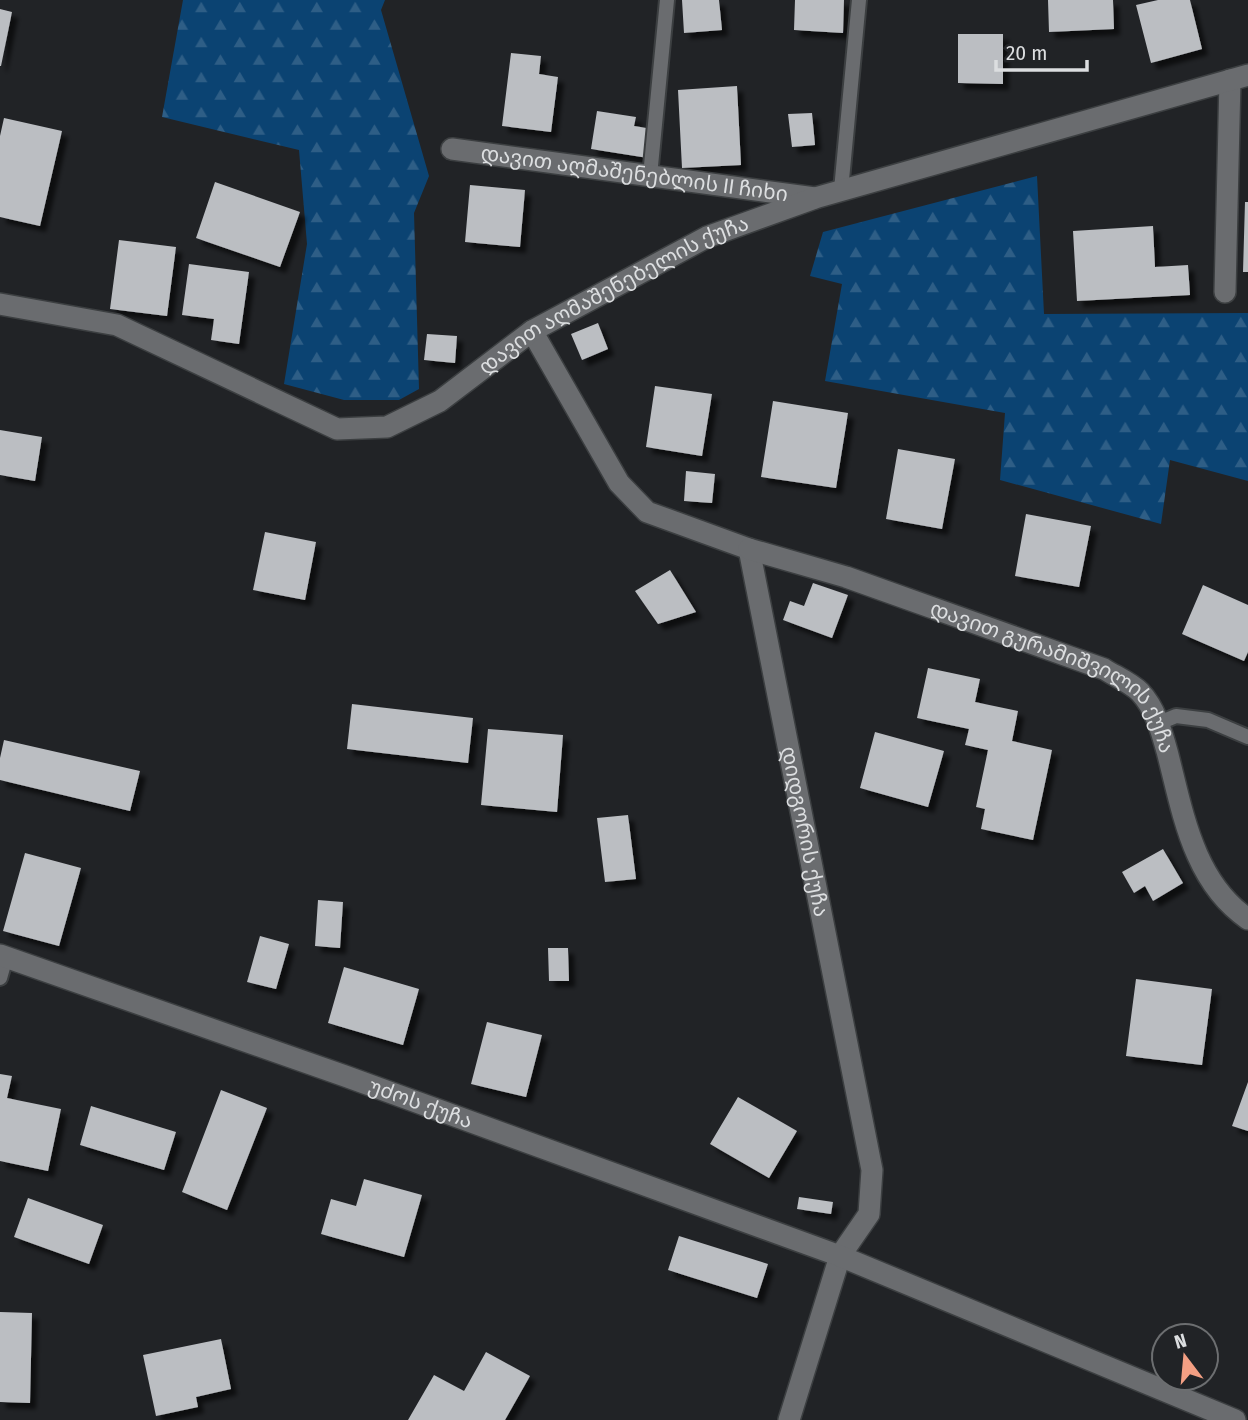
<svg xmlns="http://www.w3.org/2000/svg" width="1248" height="1420" viewBox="0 0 1248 1420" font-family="'Fira Sans Condensed','Noto Sans Georgian',sans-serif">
<defs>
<pattern id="forest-firs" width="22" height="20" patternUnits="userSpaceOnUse" patternTransform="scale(1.75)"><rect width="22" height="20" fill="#0b4372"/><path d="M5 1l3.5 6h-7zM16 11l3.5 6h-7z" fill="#2e5e86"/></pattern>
<filter id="shadow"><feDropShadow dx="6" dy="6" stdDeviation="2" flood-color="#0009"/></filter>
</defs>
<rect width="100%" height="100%" fill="#212326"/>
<path fill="url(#forest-firs)" d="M183 0H385L381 10 429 176 414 213 419 389 399 400H344L284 384 307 244 299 150 162 117Z
M1037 176 1044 314 1248 313V481L1170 460 1161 524 1000 480 1005 413 825 381 842 284 810 276 823 232Z"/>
<path fill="#bbbec2" filter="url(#shadow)" d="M682 0H719L722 30 684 33Z
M795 0H844L843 33 794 30Z
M1048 0H1113L1114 29 1049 32Z
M1158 0H1190L1202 49 1151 63 1136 5Z
M0 9 12 12 1 66H0Z
M958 34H1003V84L958 83Z
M511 53 541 56 539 74 558 77 551 132 502 126Z
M737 86 741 165 682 168 678 90Z
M597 111 636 117 634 126 653 129 648 158 591 149Z
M812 113 815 145 792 147 788 114Z
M4 118 62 131 40 226 0 217V136Z
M215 182 300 212 280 267 196 238Z
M470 185 525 190 520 247 465 242Z
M1245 202H1248V272H1243Z
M1153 226 1155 267 1188 265 1190 295 1077 301 1073 231Z
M119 240 176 247 167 316 110 309Z
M189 264 249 272 239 344 211 340 214 319 182 315Z
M598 323 608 349 582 360 571 334Z
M427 334 457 336 455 363 424 360Z
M655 386 712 394 702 456 646 447Z
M773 401 848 413 836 488 761 477Z
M0 430 42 437 35 481 0 475Z
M898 449 955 459 942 529 886 519Z
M686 471 715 474 712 503 684 501Z
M1026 514 1091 526 1079 587 1015 576Z
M265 532 316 542 305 600 253 590Z
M670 570 696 612 658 624 635 591Z
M813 583 848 595 832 638 783 620 790 601 804 606Z
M1203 585 1248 605V652L1244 661 1182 634Z
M928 668 980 679 975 702 1018 711 1012 741 1052 750 1033 840 981 829 985 809 976 807 988 750 965 745 969 729 917 718Z
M352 704 473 718 468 763 347 749Z
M488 729 563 735 557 812 481 805Z
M875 732 944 751 928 807 860 788Z
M4 740 140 771 130 811 0 780V758Z
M628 815 636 879 605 882 597 818Z
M1163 849 1183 883 1153 901 1145 886 1134 893 1122 872Z
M25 853 81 868 59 946 3 931Z
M318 900 343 902 340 948 315 946Z
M260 936 289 944 276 989 247 982Z
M548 948H568L569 981H549Z
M344 967 419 989 403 1045 328 1023Z
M1136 979 1212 989 1202 1065 1126 1056Z
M487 1022 542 1035 526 1097 471 1084Z
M0 1074 12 1076 7 1098 61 1109 48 1171 0 1161Z
M1248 1082V1131L1232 1126Z
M221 1090 267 1108 227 1210 182 1192Z
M738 1097 797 1131 769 1178 710 1144Z
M91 1106 176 1132 164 1170 80 1145Z
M364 1179 422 1195 404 1257 321 1234 331 1199 356 1206Z
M799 1197 833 1202 831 1214 797 1209Z
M28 1198 103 1225 89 1264 14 1237Z
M679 1236 768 1264 757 1298 668 1270Z
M0 1312 32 1313 30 1403 0 1402Z
M221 1339 231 1389 196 1397 198 1407 156 1416 143 1355Z
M486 1352 530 1376 505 1420H408L434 1375 464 1391Z"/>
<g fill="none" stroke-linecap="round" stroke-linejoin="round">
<g stroke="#3c3f41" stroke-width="18">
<path id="lane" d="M650 176 667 0
M841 190 859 0
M1159 723 1176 716 1208 720 1248 737
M0 978 6 957"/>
</g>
<g stroke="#3c3f41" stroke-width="24">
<g id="street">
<path id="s1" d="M452 149 815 198"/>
<path d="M1225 292 1230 80"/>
<path id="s2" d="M532 331 619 483 647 512 749 549 872 1170 869 1214 840 1256 789 1420"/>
<path id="s3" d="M749 549 846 577 1104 669C1115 676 1131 683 1140 692 1156 709 1162 733 1168 755 1183 814 1194 882 1248 919"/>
<path id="s4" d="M0 955 345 1076 840 1256 1235 1420"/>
</g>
</g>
<g stroke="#3c3f41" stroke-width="24">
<g id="secondary">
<path id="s5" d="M0 304 117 325 337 429 387 427 440 401 532 331 707 237 815 198 1248 75"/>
</g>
</g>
<use href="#lane" stroke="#6a6c6f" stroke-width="14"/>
<use href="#street" stroke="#6a6c6f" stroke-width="21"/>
<use href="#secondary" stroke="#6a6c6f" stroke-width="21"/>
</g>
<g text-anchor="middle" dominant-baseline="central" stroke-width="7" stroke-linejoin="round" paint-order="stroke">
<g font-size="21" fill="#dcdee0" stroke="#212326">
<text stroke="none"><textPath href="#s1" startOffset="184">დავით აღმაშენებლის II ჩიხი</textPath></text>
<text stroke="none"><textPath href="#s5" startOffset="676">დავით აღმაშენებელის ქუჩა</textPath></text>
<text stroke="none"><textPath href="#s3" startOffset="338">დავით გურამიშვილის ქუჩა</textPath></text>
<text stroke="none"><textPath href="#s2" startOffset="612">დიდგორის ქუჩა</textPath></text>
<text stroke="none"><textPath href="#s4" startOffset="446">უძოს ქუჩა</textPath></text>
</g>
</g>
<g transform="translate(1185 1357) rotate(344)"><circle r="33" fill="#212326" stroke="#6c6e70" stroke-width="2"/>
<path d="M0-5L12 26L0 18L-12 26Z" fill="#f39f83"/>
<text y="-10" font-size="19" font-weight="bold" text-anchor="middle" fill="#dcdee0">N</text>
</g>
<path d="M996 60v10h91v-10" fill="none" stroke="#dcdee0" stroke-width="3.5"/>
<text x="1006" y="60" font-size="21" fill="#dcdee0" stroke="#212326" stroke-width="5" paint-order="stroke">20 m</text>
</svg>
